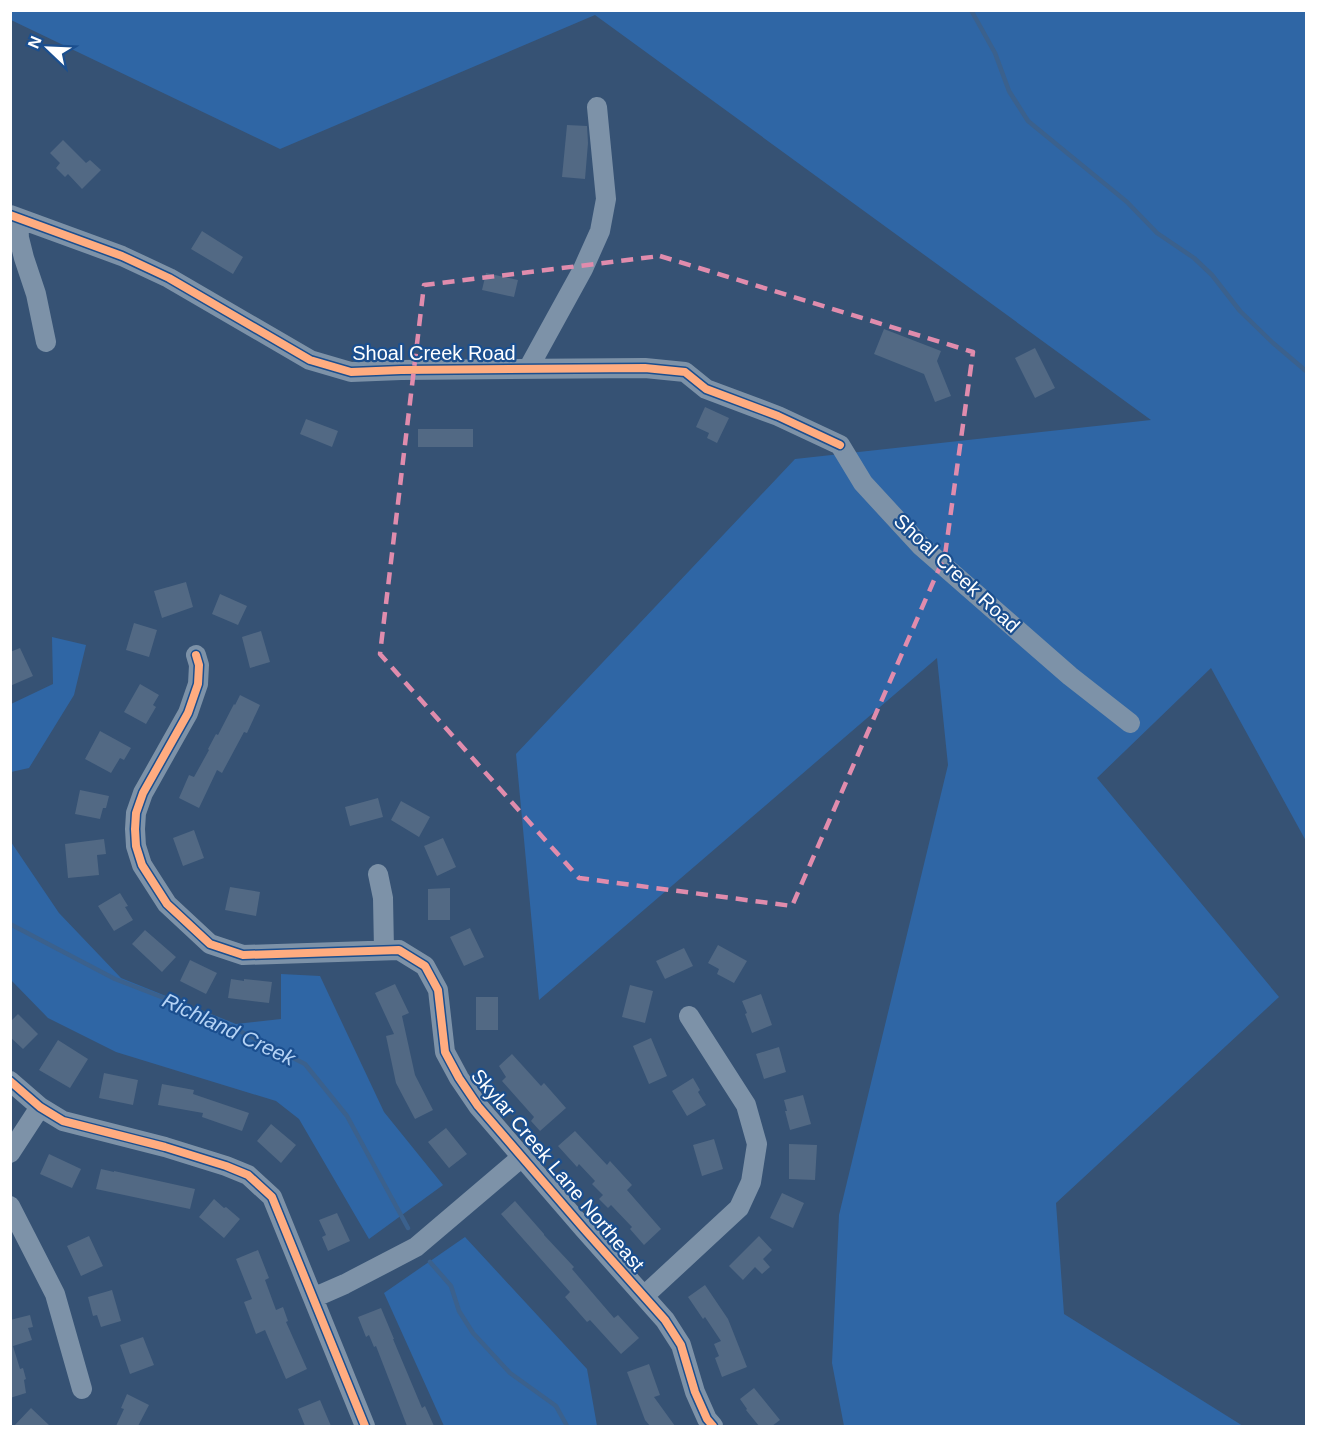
<svg xmlns="http://www.w3.org/2000/svg" width="1317" height="1437" viewBox="0 0 1317 1437" font-family="Helvetica,sans-serif">
<rect width="100%" height="100%" fill="#365274"/>
<path fill="#2f66a5" d="M10 11H1306V841L1211 668 1097 778 1279 997 1056 1203 1064 1314 1243 1426H844L832 1363 839 1215 948 765 937 658 539 1000 516 754 795 459 1151 420 595 15 280 149 11 20Z
M52 637 86 645 74 695 29 768 11 772V704L53 684Z
M11 842 59 913 121 978 236 1024 281 1019V974L320 976 384 1112 443 1185 369 1239 299 1119 276 1101 116 1052 48 1018 11 980Z
M465 1237 587 1369 597 1426H444L384 1293Z"/>
<g fill="none" stroke-linecap="round" stroke-linejoin="round">
<path stroke="#3b618d" stroke-width="4.5" d="M971 10 995 53 1009 91 1028 121 1127 202 1157 233 1194 258 1212 275 1240 311 1273 343 1306 371
M10 924 115 979 208 1015 305 1064 347 1116 408 1228
M430 1262 451 1286 459 1311 473 1333 510 1373 556 1406 567 1426"/>
</g>
<path fill="#526984" d="M567 125 587 126 588 143 585 179 562 177Z
M63 140 86 163 90 160 101 170 82 189 68 174 65 177 56 168 60 163 50 153Z
M202 231 243 257 233 274 191 249Z
M486 273 518 280 514 297 482 290Z
M884 329 941 351 937 361 951 396 935 402 924 374 874 354Z
M1035 348 1055 388 1035 398 1015 358Z
M705 407 729 418 717 443 707 438 709 433 696 427Z
M306 419 338 431 332 447 300 434Z
M418 429H473V447H418Z
M186 582 193 607 162 618 154 591Z
M220 594 247 606 238 625 212 614Z
M134 623 157 630 149 657 126 650Z
M261 631 270 662 250 668 242 637Z
M20 648 33 676 10 686V652Z
M140 684 159 695 153 705 156 707 146 724 124 712Z
M240 695 260 705 247 733 244 732 222 773 217 770 199 808 179 798 189 775 194 777 209 750 208 749 216 734 218 735 234 704 235 705Z
M100 731 131 748 124 760 120 758 111 773 85 759Z
M80 790 109 796 106 808H103L100 819 75 814Z
M378 798 383 817 350 826 345 807Z
M401 801 430 817 419 837 391 820Z
M194 830 204 858 183 866 173 838Z
M443 838 456 867 437 876 424 846Z
M104 839 106 854 97 855 99 875 68 878 65 844Z
M230 887 260 892 256 916 225 910Z
M450 888V920H428V889Z
M120 893 128 906 125 907 133 920 114 931 98 906Z
M470 928 484 957 464 966 450 937Z
M145 930 176 957 162 972 132 944Z
M718 945 747 961 734 983 717 974 719 969 708 963Z
M684 948 693 966 665 979 656 961Z
M190 960 217 973 206 994 180 981Z
M231 979 244 981V979L272 982 269 1003 228 998Z
M395 984 409 1013 402 1016 415 1075 433 1110 415 1119 396 1083 386 1036 394 1034 375 993Z
M630 985 653 991 645 1023 622 1017Z
M761 994 772 1025 752 1033 745 1014 747 1013 742 1001Z
M476 997H498V1030H476Z
M18 1014 38 1034 23 1049 10 1037V1022Z
M651 1038 667 1076 649 1084 633 1046Z
M58 1040 88 1059 70 1088 39 1070Z
M779 1047 786 1072 764 1079 756 1054Z
M512 1054 541 1086 544 1083 566 1108 540 1131 531 1121 534 1117 502 1081 506 1077 499 1066Z
M104 1073 138 1080 133 1105 99 1098Z
M693 1078 700 1090 698 1092 706 1105 687 1116 672 1091Z
M162 1084 194 1090 193 1094 249 1113 242 1131 202 1117 203 1113 158 1105Z
M803 1095 811 1124 790 1130 785 1111H787L784 1100Z
M271 1124 296 1145 281 1163 257 1141Z
M446 1128 467 1154 449 1168 428 1142Z
M575 1131 607 1165 610 1161 632 1185 627 1190 661 1229 644 1245 630 1229 632 1227 611 1205 608 1208 599 1199 603 1195 592 1184 595 1181 579 1164 577 1167 558 1146Z
M714 1139 723 1169 702 1176 693 1145Z
M789 1144 817 1145 815 1180 789 1179Z
M49 1154 81 1169 72 1188 40 1174Z
M101 1169 114 1172V1171L195 1189 190 1209 96 1189Z
M782 1193 804 1203 793 1228 770 1218Z
M214 1199 224 1208 226 1207 240 1219 224 1238 199 1217Z
M515 1201 544 1234V1235L574 1267 572 1269 614 1318 618 1315 639 1338 621 1354 590 1320 587 1322 565 1297 570 1292 501 1214Z
M337 1213 350 1241 328 1251 322 1237 326 1235 319 1220Z
M89 1236 103 1266 81 1276 67 1246Z
M759 1236 772 1250 763 1259 770 1267 762 1274 755 1267 743 1280 729 1266Z
M258 1250 269 1278 265 1280 276 1310 283 1307 288 1321 286 1322 307 1369 286 1379 265 1330 256 1334 244 1302 252 1299 236 1259Z
M705 1285 728 1319 747 1367 722 1377 715 1358 719 1356 714 1344 721 1341 705 1317 703 1319 688 1297Z
M112 1290 121 1321 101 1327 97 1315 93 1316 88 1297Z
M381 1308 394 1339H393L422 1408 425 1406 434 1426H407L376 1346 374 1347 369 1335 366 1337 358 1317Z
M30 1315 33 1327 28 1328 32 1340 10 1347V1320Z
M143 1337 154 1365 130 1374 120 1345Z
M13 1346 20 1369 23 1368 26 1379 24 1380 26 1393 10 1398V1347Z
M649 1364 660 1395 654 1397 675 1426H650L645 1420 627 1372Z
M754 1388 780 1420 772 1426H759L746 1410 747 1409 740 1399Z
M127 1394 149 1405 138 1426H116L124 1409 121 1408Z
M320 1400 331 1426H305L298 1409Z
M31 1408 50 1426H14Z"/>
<g fill="none" stroke-linecap="round" stroke-linejoin="round">
<path stroke="#7d92a8" stroke-width="20" d="M10 215 122 256 169 278 310 360 351 372 401 370 645 368 685 372 706 389 778 416 840 445 863 483 921 546 1070 676 1130 723
M18 218 19 238 24 258 36 294 46 342
M528 369 583 269 600 231 606 199 597 107
M196 655 199 665 198 684 188 713 143 793 136 813 135 829 136 846 142 865 167 904 210 944 243 955 399 950 425 966 438 990 445 1052 459 1078 478 1106 584 1229 665 1320 681 1345 695 1392 707 1419 713 1426
M378 874 383 898 384 950
M10 1081 40 1107 63 1121 165 1147 226 1166 248 1175 272 1197 365 1426
M10 1153 40 1107
M10 1206 55 1294 82 1389
M644 1296 739 1208 751 1182 757 1144 746 1105 689 1016
M313 1298 345 1284 416 1247 522 1157"/>
<g stroke="#1b4f8f" stroke-width="11">
<path id="cycleway" d="M10 215 122 256 169 278 310 360 351 372 401 370 645 368 685 372 706 389 778 416 840 445
M196 655 199 665 198 684 188 713 143 793 136 813 135 829 136 846 142 865 167 904 210 944 243 955 399 950 425 966 438 990 445 1052 459 1078 478 1106 584 1229 665 1320 681 1345 695 1392 707 1419 713 1426
M10 1081 40 1107 63 1121 165 1147 226 1166 248 1175 272 1197 365 1426"/>
</g>
<use href="#cycleway" stroke="#ffac80" stroke-width="8"/>
</g>
<path fill="none" stroke="#e08cad" stroke-width="4.5" stroke-dasharray="12 8" stroke-linejoin="round" d="M660 256 973 352 945 555 792 906 579 878 380 654 424 285Z"/>
<g text-anchor="middle" dominant-baseline="central" stroke-width="4.5" stroke-linejoin="round" paint-order="stroke">
<g font-size="20" fill="#fff" stroke="#1b4f8f">
<text x="434" y="353">Shoal Creek Road</text>
<text transform="translate(957 573) rotate(43)">Shoal Creek Road</text>
<text transform="translate(558 1170) rotate(50)">Skylar Creek Lane Northeast</text>
</g>
<g font-size="21" font-style="italic" fill="#b5d3f5" stroke="#1b4f8f">
<text transform="translate(229 1029) rotate(25)">Richland Creek</text>
</g>
</g>
<rect width="1317" height="1437" fill="none" stroke="#ffffff" stroke-width="24"/>
<g transform="translate(48 48) rotate(293)" stroke="#1b4f8f" stroke-width="4.5" paint-order="stroke">
<path d="M0-4.5L10 22L0 15L-10 22Z" fill="#ffffff"/>
<text y="-9" font-size="16" font-weight="bold" text-anchor="middle" fill="#ffffff">N</text>
</g>
</svg>
